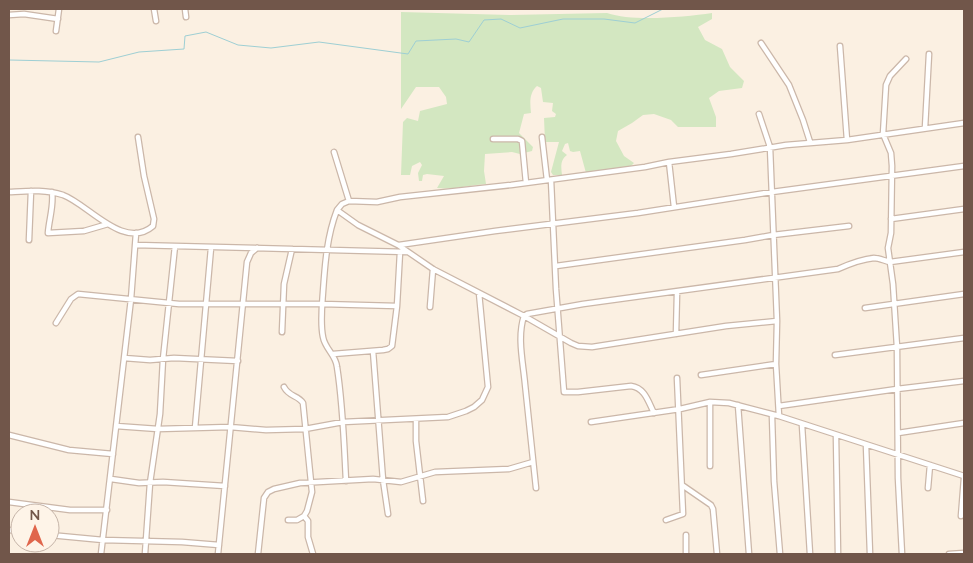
<svg xmlns="http://www.w3.org/2000/svg" width="973" height="563" viewBox="0 0 973 563" font-family="Lato,sans-serif">
<rect width="100%" height="100%" fill="#fbf0e2"/>
<path fill="#d3e7c1" d="M401 12 511 15 607 13C633 22 684 17 712 13V19L698 27 705 40 722 49 730 67 744 81 742 88 719 91 709 98 716 117V127H678L671 120 654 114 643 115 632 123 618 131 616 141 624 156 634 163 631 166 586 173 580 151 573 152 570 151 568 143 565 144 562 151 567 155C560 160 561 167 562 175H553L551 172 559 142H545L544 118 555 117 556 114 552 111 553 103 543 102 541 88 537 86C529 93 530 103 531 113L524 114 519 133 533 147 532 151 520 154 512 152 485 154 484 171 486 184C470 185 454 190 437 188L444 176 427 174 423 175 422 181H419L418 173 422 165 420 162 412 166 410 175H401L403 122 407 118 418 121 420 111 447 104 446 97 439 87H416L401 109Z"/>
<g fill="none" stroke-linecap="round" stroke-linejoin="round">
<path stroke="#9ecfd4" stroke-width="1" d="M9 60 99 62 139 52 184 49 185 36 206 32 238 45 271 48 319 42 408 54 416 41 456 39 469 42 484 20 501 19 520 28 563 19H604L635 23 663 9"/>
<g stroke="#cbb7a9" stroke-width="7">
<path id="street" d="M154 9 156 21
M185 9 186 17
M9 15 24 14 58 19
M56 31 59 9
M761 43 789 85 803 120 810 142
M840 46 847 140
M759 114 770 147 771 172 777 321 776 364 779 416
M925 128 929 54
M542 137 547 180
M493 139H518L522 141 526 183
M334 152 349 201
M669 162 674 207
M551 180 556 289 564 392H578L631 386C645 388 648 401 654 413
M9 192C27 191 45 189 63 195 88 204 124 251 153 226L154 219 144 176 138 137
M52 192C54 206 49 219 48 233L84 231 108 224
M337 210C327 236 325 263 323 292 322 306 320 323 323 337 325 349 336 355 337 367 343 405 344 443 346 481
M891 219 964 209
M29 240 31 191
M135 245 407 252
M399 245 495 231 638 213 772 192 964 166
M556 266 745 240 773 235 849 226
M430 307 433 269
M865 308 964 294
M777 321 726 326 592 347 578 346 571 343 524 316 433 269 398 245 358 225 337 210 342 204 349 201 377 202 400 197 511 185 645 167 669 162 731 154 786 145 847 140 964 123
M56 323 71 299 78 294 179 304H322L397 306
M282 332 284 284 292 249
M676 334 677 293
M373 351 383 480 388 514
M333 354 383 350 388 349 392 346 397 306 400 252
M835 355 964 338
M124 358 150 360 174 358 238 361
M701 375 776 364
M284 387C289 397 298 395 303 403L312 492 307 511 304 516 297 520H288
M710 402V466
M738 405 749 554
M779 406 897 389 964 381
M772 416 774 481 780 554
M416 419V441L423 501
M591 422 680 409 710 402 729 403 779 416 964 476
M802 425 810 554
M116 426 158 429 230 427 266 430 305 429 343 422 448 417 466 411 474 407 482 400 488 387 479 293
M195 428 211 248
M898 433 964 423
M9 435 69 450 113 454
M836 436 838 554
M866 445 870 554
M111 479 139 483 163 482 225 486
M682 485 711 505 713 509 717 554
M536 488C532 453 529 419 525 384 523 362 517 337 524 316L527 314 583 304 838 269C847 265 863 259 874 258 879 258 885 261 890 262L964 252
M928 488 930 465
M9 502 70 510H107
M304 516 308 521V537L313 554
M961 516 964 478
M666 520 683 514 677 378
M9 530 20 531
M50 535 103 540 182 542 219 545
M686 535V554
M101 554 131 299 136 233
M145 554 150 483 160 414 163 359 175 246
M218 554 247 262 251 253 257 248
M258 554 264 498 268 492 274 489 300 483 373 479 401 482 435 472 509 469 533 462
M902 554 898 478 897 347 893 284 888 248 891 233 892 166 891 153 883 134 886 85 890 76 906 59
M949 554 964 553"/>
</g>
<use href="#street" stroke="#fff" stroke-width="4.5"/>
</g>
<rect width="973" height="563" fill="none" stroke="#71564a" stroke-width="20"/>
<g transform="translate(35 528)"><circle r="24" fill="#fef4e8" stroke="#c6b5a9"/>
<path d="M0-4L9 19L0 12L-9 19Z" fill="#e0664c"/>
<text y="-8" font-size="14" font-weight="bold" text-anchor="middle" fill="#71564a">N</text>
</g>
</svg>
